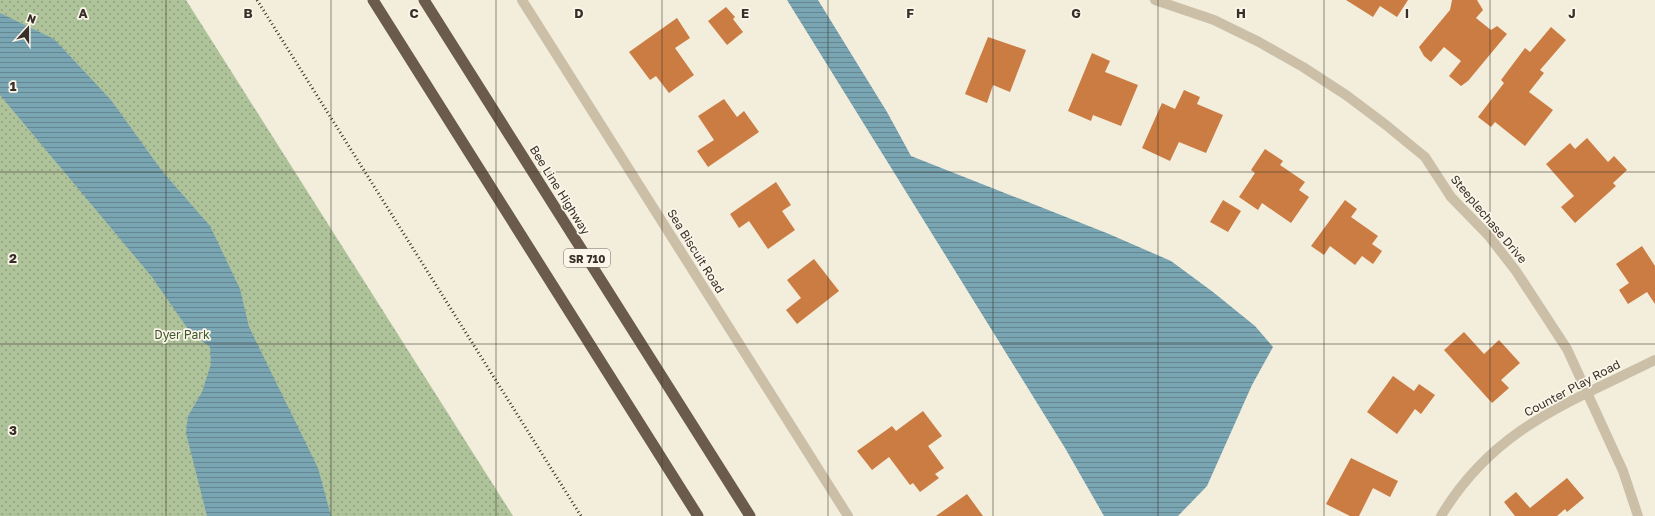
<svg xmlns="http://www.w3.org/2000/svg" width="1655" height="516" viewBox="0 0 1655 516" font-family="'Golos Text',sans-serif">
<defs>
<pattern id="grass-dots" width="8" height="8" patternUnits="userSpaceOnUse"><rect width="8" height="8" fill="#afc39b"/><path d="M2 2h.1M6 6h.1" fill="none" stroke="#8f9f7e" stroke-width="1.8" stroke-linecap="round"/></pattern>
<pattern id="water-rules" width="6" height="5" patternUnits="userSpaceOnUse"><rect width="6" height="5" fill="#7aa5b2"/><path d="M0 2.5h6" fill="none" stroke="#658791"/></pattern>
</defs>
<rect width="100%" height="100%" fill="#f3eddc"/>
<path fill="url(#grass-dots)" d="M0 0H186L513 516H0Z"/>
<path fill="url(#water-rules)" d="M787 0H818L887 112 911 156 1109 234 1171 261 1213 292 1255 326 1273 347 1252 385 1207 486 1178 516H1104L1065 448Z
M0 13 54 39 111 100 162 171 210 226 240 289 249 327 318 468 331 516H207L186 433 188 416 202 392 211 364 210 347 190 332 152 277 0 95Z"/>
<path fill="#cb7c42" d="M1346 0H1408L1397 17 1380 6 1373 17Z
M1452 0H1477L1483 10 1476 18 1491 30 1497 26 1507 34 1468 81 1461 86 1449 76 1461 61 1444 47 1431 62 1424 56 1419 47 1450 10Z
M726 7 735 17 733 19 743 32 727 45 708 21Z
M677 18 690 38 675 48 694 75 669 93 656 76 650 80 629 52Z
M1551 27 1566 40 1540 70 1544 73 1529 92 1553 110 1525 146 1495 122 1491 127 1478 117 1504 83 1501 80 1525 48 1530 52Z
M988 37 1026 50 1010 92 993 85 987 103 965 94Z
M1092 53 1110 61 1105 72 1138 85 1121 126 1093 115 1091 121 1068 111Z
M1184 90 1200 97 1197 104 1223 115 1206 153 1179 142 1170 161 1142 148 1162 103 1175 109Z
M724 99 737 117 744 111 759 132 708 167 697 151 714 140 698 116Z
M1587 138 1608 162 1614 156 1627 170 1613 183 1616 186 1575 223 1561 207 1574 196 1546 164 1570 143 1575 149Z
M1265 149 1283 161 1280 165 1305 182 1299 190 1309 197 1291 223 1262 203 1258 210 1239 197 1255 173 1251 170Z
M776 182 791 205 782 211 795 230 768 249 749 221 739 228 730 214Z
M1223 200 1241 211 1228 232 1210 222Z
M1345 200 1357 209 1351 217 1378 236 1372 244 1382 251 1373 264 1362 256 1355 265 1330 246 1324 255 1311 246Z
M1642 246 1655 266V304L1647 292 1628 304 1619 290 1629 283 1616 264Z
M814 259 839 291 797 324 786 310 801 298 787 280Z
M1464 332 1484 354 1499 340 1520 363 1501 380 1509 388 1492 403 1444 350Z
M1393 376 1414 391 1419 384 1435 395 1421 414 1415 409 1397 434 1367 412Z
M923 411 942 436 928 446 944 468 935 474 939 478 920 492 913 483 910 485 889 457 872 470 857 451 892 426 896 431Z
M1351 458 1398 481 1390 497 1373 488 1359 516H1350L1326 504Z
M1567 478 1584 498 1567 512 1565 509 1557 516H1515L1504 502 1516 492 1530 508Z
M967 494 983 516H936Z"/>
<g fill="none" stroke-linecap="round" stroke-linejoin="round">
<path stroke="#ccbfa7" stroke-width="10" d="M522 0 848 516
M1441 516C1494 428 1568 403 1655 360"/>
<path stroke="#ccbfa7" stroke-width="10" d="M1155 0 1214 20 1259 42 1303 67 1346 95 1386 125 1425 157 1451 197 1488 235 1516 271 1567 349 1623 471 1638 516"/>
<path stroke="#6a5b4c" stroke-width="11" d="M373 0 698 516
M424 0 750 516"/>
<path stroke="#383028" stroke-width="3" stroke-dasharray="1 3" stroke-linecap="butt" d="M257 0 581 516"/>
</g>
<path fill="none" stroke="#383028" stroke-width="1" stroke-opacity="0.55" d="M166 0V516M331 0V516M496 0V516M662 0V516M828 0V516M993 0V516M1158 0V516M1324 0V516M1490 0V516M0 172H1655M0 344H1655"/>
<g text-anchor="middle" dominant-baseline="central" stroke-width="3.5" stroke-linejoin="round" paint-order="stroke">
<rect fill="#fbf6e9" stroke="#726b62" stroke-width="1" x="564" y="249" width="46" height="18" rx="3"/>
<g font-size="11" font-weight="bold" fill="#383028">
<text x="587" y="258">SR 710</text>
</g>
<g font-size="12" fill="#383028" stroke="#fbf6e9">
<text transform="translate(560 190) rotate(58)">Bee Line Highway</text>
<text transform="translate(1489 219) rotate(50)">Steeplechase Drive</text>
<text transform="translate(696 251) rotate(58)">Sea Biscuit Road</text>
<text transform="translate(1572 388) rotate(-28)">Counter Play Road</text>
</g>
<g font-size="12" fill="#3f582b" stroke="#fbf6e9">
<text x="182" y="334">Dyer Park</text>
</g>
</g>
<g font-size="13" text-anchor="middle" font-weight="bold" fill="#383028" stroke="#fbf6e9" stroke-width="3.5" stroke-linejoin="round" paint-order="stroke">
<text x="83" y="18">A</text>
<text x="248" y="18">B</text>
<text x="414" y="18">C</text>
<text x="579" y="18">D</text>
<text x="745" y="18">E</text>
<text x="910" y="18">F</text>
<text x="1076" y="18">G</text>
<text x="1241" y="18">H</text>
<text x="1407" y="18">I</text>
<text x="1572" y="18">J</text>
<text x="13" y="91">1</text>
<text x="13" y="263">2</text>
<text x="13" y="435">3</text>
</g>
<g transform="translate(28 28) rotate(21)" stroke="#fbf6e9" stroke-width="3" paint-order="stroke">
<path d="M0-3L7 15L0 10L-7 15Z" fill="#383028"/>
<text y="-6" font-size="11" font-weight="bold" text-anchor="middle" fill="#383028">N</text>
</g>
</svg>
